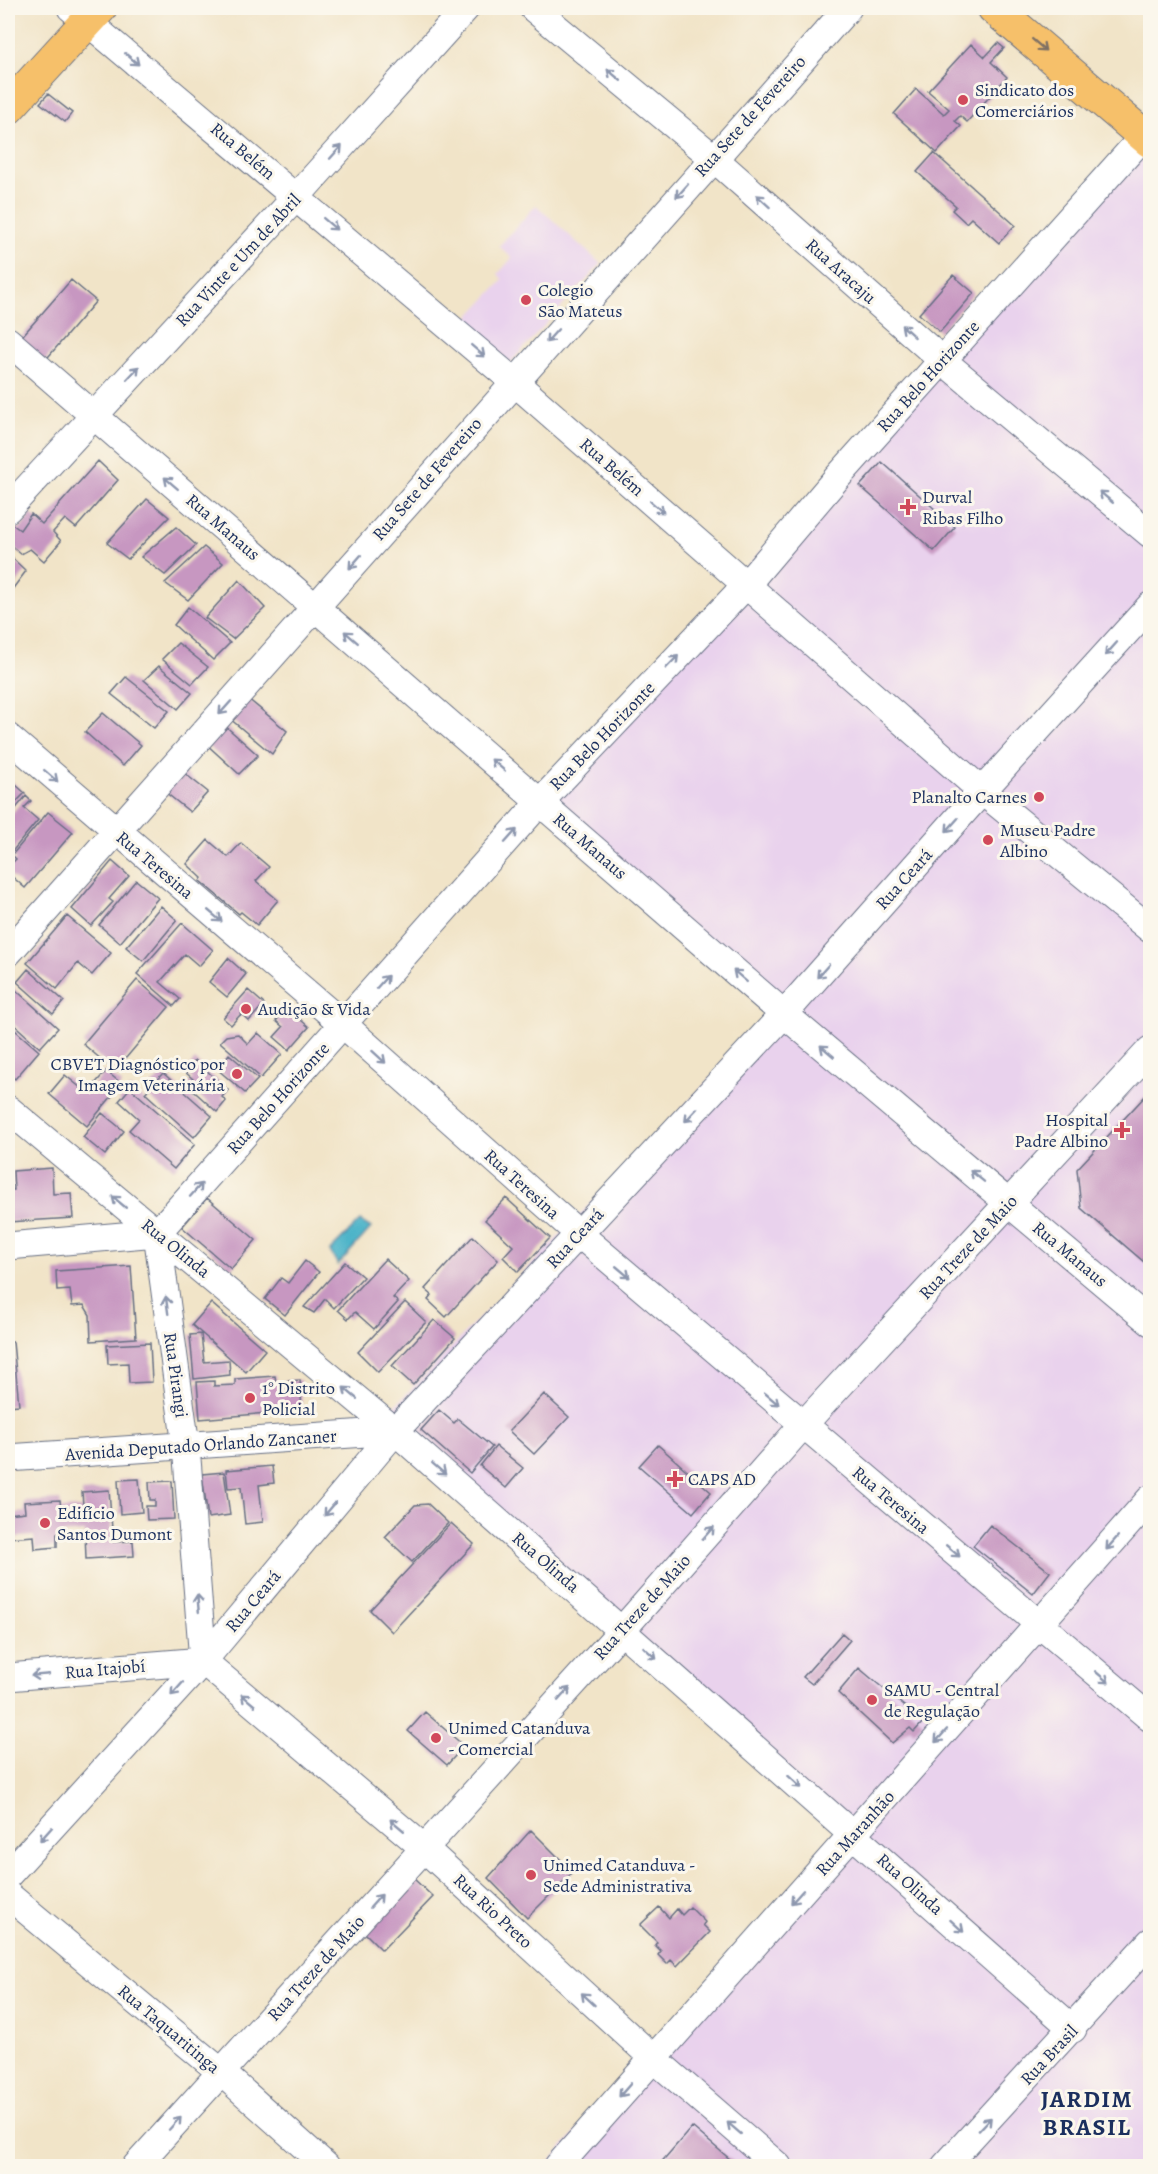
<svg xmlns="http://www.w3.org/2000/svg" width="1158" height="2174" viewBox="0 0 1158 2174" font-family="Alegreya,serif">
<rect width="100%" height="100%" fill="#fbf7ec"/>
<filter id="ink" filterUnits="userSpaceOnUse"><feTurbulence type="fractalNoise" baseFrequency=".0167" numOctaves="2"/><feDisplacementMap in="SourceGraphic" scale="12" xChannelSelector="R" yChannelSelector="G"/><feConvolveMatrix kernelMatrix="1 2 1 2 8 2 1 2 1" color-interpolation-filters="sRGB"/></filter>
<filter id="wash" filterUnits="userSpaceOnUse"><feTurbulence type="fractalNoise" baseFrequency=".008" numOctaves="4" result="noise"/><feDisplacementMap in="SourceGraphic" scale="24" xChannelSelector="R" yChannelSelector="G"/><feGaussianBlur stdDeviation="1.35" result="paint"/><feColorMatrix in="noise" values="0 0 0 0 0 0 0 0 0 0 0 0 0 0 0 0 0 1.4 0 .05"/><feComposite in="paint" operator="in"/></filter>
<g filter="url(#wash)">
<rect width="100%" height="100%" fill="#f1e4c8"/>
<path fill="#e9d2ed" d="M1150 123V2166H546L846 1831 382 1419 779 1008 538 796Z
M536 205 601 264 510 363 465 321 503 280 498 274 512 258 499 246Z"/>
<path fill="#49b2c8" stroke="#327093" stroke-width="1.5" d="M360 1221 371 1228 338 1265 330 1251Z"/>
<g id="blocks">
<path fill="#c797c1" d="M998 43 1004 48 991 62 1007 77 967 122 960 116 955 121 961 126 937 153 894 114 916 89 944 114 949 109 928 91 971 44 985 57Z
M48 94 72 113 65 122 40 103Z
M934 153 1015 225 999 243 971 218 966 223 952 210 956 206 917 172Z
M953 275 974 293 940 332 919 314Z
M71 280 96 301 43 363 17 342Z
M98 461 118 480 76 528 65 519 53 532 61 541 44 561 30 549 21 554 8 543V521L20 530 31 514 42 524Z
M882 462 955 527 934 551 860 486Z
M147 499 169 517 128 559 107 543Z
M176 527 196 545 165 575 141 557Z
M204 547 223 563 188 600 165 583Z
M9 555 26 571 8 595V557Z
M239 580 265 608 233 639 205 618Z
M188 607 230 643 213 660 174 625Z
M178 643 208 667 192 684 162 659Z
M159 666 192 693 178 709 144 680Z
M126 677 169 711 154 728 111 694Z
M247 698 287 731 272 754 229 718Z
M103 713 141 745 123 766 85 732Z
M222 723 258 755 239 774 205 743Z
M178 768 208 792 190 812 160 788Z
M8 778 25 793 8 810Z
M26 796 31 801 24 808 38 820 10 854 8 852V818Z
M48 812 73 832 25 888 8 873V859L12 863 16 859 12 855Z
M208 840 228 857 241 843 269 867 256 881 278 900 257 925 241 912 239 914 200 881 202 878 187 864Z
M112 861 129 876 109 899 113 902 91 926 72 909Z
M136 880 158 898 120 943 99 925Z
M161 906 177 920 143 961 126 947Z
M67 916 111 953 92 975 78 963 57 989 27 963Z
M182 923 213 950 199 966 185 954 160 982 180 999 174 1006 137 974Z
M228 958 246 974 227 997 209 982Z
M28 969 64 1001 53 1014 17 982Z
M137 980 169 1007 115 1071 83 1044Z
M8 983 58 1028 40 1048 8 1019Z
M248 990 264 1004 249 1021 241 1014 231 1025 223 1018Z
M287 1008 309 1027 289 1050 274 1037 283 1027 276 1021Z
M8 1024 39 1051 15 1079 8 1073Z
M258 1033 282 1054 261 1078 220 1042 226 1036 238 1034 248 1044Z
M229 1054 258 1079 245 1093 217 1069Z
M195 1060 228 1090 222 1097 226 1101 217 1112 187 1085 193 1079 185 1072Z
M106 1071 122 1084 87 1126 49 1094 65 1075 87 1093Z
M163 1073 212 1116 194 1137 145 1093Z
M130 1088 195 1144 174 1169 129 1130 139 1119 119 1101Z
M1150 1091V1267L1081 1208 1077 1169Z
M102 1113 124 1131 105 1155 83 1137Z
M52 1168 53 1194 71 1193 73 1218 8 1222V1190H14L13 1171Z
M207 1198 256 1240 231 1269 182 1227Z
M506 1198 550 1238 518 1272 503 1257 513 1246 485 1220Z
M473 1236 498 1260 446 1317 428 1300 432 1295 425 1289Z
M385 1259 409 1281 393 1298 398 1302 374 1329 355 1312 348 1319 338 1310Z
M305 1261 319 1272 285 1315 265 1299 281 1278 288 1283Z
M345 1262 363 1277 334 1308 325 1299 314 1313 304 1307Z
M131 1266 136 1338 91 1341 90 1315 84 1305 72 1306 70 1290 57 1291 56 1271Z
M405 1302 426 1322 378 1372 358 1352Z
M211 1303 265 1350 246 1372 192 1325Z
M434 1320 455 1338 413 1385 392 1366Z
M201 1334 204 1362 229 1360 230 1375 194 1379 190 1335Z
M8 1342H13L19 1405 8 1406Z
M150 1343 152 1382 129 1383 128 1363 108 1364 107 1345Z
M275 1376 276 1382 300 1380 302 1410 200 1419 197 1382 214 1381V1386L235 1385V1379Z
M544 1394 569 1417 534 1454 509 1431Z
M439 1410 454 1423 458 1419 492 1447 470 1473 421 1430Z
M658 1445 711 1492 693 1513 639 1466Z
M496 1446 523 1468 506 1488 480 1466Z
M272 1466 274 1483 259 1485 263 1522 245 1524 241 1487 228 1488 226 1470Z
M224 1472 230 1515 208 1518 202 1474Z
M139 1479 142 1512 120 1514 118 1480Z
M172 1481 174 1519 147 1520 146 1506H155V1500H150L149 1482Z
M109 1490 113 1542 133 1541 134 1556 86 1559 85 1532 57 1534V1547L35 1549 34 1536 8 1538V1514L25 1512 24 1502 60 1500 61 1509 82 1508 84 1519 82 1492Z
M428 1504 448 1523 412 1562 385 1537 415 1505Z
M451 1523 474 1544 392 1632 370 1610Z
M990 1525 1050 1572 1033 1594 973 1546Z
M842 1633 850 1640 812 1684 803 1677Z
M859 1668 923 1722 914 1732 910 1728 892 1743 838 1693Z
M425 1712 464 1746 447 1765 408 1731Z
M531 1830 573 1872 527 1918 488 1878Z
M412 1877 433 1897 382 1950 362 1930Z
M659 1907 669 1918 677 1909 682 1915 690 1907 705 1922 703 1925 710 1932 677 1966 671 1960 667 1964 658 1955 661 1951 655 1945 657 1942 640 1925Z
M692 2127 738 2166H658Z"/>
</g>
</g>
<g filter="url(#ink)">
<use href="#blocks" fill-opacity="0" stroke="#666e83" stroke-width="1.5"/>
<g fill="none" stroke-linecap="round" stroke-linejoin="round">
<g stroke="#666e83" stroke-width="29">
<path id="minor" d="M71 8 512 380 982 791 1150 929
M533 8 709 154 942 360 1150 534
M8 341 784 1014 1150 1322
M8 509 297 196 466 8
M8 737 344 1025 579 1234 1150 1718
M8 953C287 637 566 321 848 8
M8 1109 395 1431 1073 2029
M157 1233 186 1446 203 1661
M8 1246 157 1233 540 802 746 585 836 479 1150 129
M8 1458 395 1431
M203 1661 424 1848 653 2058 778 2166
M8 1677 203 1661
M8 1875 203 1661 395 1431 784 1014 982 791 1150 606
M8 1895 221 2072 326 2166
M136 2166 623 1629 803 1425 1150 1050
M558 2166 1150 1499
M945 2166 1150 1942"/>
</g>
<g stroke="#666e83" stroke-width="35">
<path id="major" d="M994 8 1150 141
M8 108 100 8"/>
</g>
<use href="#minor" stroke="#fff" stroke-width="27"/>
<use href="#major" stroke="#f6c06b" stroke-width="33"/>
</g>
<defs><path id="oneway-shaft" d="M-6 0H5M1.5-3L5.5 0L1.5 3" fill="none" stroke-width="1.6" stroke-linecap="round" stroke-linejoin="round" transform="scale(1.5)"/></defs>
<use stroke="#7e7064" href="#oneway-shaft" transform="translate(1039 45) rotate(41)"/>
<g stroke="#8d97ae">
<use href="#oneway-shaft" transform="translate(132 59) rotate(40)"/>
<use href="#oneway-shaft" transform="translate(614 75) rotate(-140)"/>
<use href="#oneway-shaft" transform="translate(336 152) rotate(-48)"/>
<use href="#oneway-shaft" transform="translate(682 191) rotate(132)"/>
<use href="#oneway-shaft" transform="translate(763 201) rotate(-138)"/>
<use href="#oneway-shaft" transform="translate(330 224) rotate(41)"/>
<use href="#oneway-shaft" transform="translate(908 331) rotate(-138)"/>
<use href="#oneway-shaft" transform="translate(552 336) rotate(132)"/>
<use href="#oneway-shaft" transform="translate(478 351) rotate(41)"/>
<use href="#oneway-shaft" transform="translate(133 373) rotate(-47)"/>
<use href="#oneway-shaft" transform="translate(171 483) rotate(-139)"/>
<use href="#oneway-shaft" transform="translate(1106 497) rotate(-140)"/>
<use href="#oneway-shaft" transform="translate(657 507) rotate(41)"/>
<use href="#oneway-shaft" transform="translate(355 562) rotate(131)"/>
<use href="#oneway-shaft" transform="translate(351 637) rotate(-139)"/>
<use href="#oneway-shaft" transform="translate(1111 649) rotate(132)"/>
<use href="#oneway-shaft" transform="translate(672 662) rotate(-46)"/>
<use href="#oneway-shaft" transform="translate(225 708) rotate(132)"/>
<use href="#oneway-shaft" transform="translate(498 765) rotate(-139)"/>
<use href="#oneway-shaft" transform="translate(51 776) rotate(41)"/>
<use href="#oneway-shaft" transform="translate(952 825) rotate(132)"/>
<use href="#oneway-shaft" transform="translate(511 836) rotate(-48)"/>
<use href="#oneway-shaft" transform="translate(215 916) rotate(40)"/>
<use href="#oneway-shaft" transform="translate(823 971) rotate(132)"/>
<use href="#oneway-shaft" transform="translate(740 976) rotate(-139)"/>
<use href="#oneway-shaft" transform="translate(382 982) rotate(-48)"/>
<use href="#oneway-shaft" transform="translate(827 1051) rotate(-140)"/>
<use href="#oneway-shaft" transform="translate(379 1057) rotate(42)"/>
<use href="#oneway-shaft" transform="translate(691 1115) rotate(133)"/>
<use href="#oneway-shaft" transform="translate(977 1176) rotate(-141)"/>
<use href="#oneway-shaft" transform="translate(196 1190) rotate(-48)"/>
<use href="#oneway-shaft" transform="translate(119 1202) rotate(-140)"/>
<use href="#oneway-shaft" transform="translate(623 1272) rotate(40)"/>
<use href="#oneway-shaft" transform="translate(167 1305) rotate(-98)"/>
<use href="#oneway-shaft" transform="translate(350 1393) rotate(-140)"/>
<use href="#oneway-shaft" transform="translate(772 1399) rotate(40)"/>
<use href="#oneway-shaft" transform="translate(439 1469) rotate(41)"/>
<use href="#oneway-shaft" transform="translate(330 1509) rotate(130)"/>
<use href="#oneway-shaft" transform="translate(708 1533) rotate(-48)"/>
<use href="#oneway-shaft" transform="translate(1112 1543) rotate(131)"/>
<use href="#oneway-shaft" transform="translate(953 1551) rotate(40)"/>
<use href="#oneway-shaft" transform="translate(198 1603) rotate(-95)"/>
<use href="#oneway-shaft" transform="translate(650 1653) rotate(42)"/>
<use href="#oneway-shaft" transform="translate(40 1675) rotate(175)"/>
<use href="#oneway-shaft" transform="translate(1102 1677) rotate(40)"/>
<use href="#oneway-shaft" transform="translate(177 1689) rotate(132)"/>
<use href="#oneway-shaft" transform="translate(564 1694) rotate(-48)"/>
<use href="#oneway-shaft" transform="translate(248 1700) rotate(-140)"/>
<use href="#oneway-shaft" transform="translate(941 1736) rotate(132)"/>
<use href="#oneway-shaft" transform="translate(795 1782) rotate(42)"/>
<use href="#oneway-shaft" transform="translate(397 1825) rotate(-140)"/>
<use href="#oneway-shaft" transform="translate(46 1834) rotate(132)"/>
<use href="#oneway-shaft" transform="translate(797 1897) rotate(132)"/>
<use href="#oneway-shaft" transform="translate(376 1901) rotate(-48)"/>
<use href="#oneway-shaft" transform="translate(957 1926) rotate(42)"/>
<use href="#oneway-shaft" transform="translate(588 1999) rotate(-137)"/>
<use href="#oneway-shaft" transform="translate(625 2090) rotate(131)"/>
<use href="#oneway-shaft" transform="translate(175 2123) rotate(-48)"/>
<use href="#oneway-shaft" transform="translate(985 2124) rotate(-47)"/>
<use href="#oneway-shaft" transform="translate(734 2128) rotate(-139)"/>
</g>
</g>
<g fill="#d1495b" stroke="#fbf7ec" stroke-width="2">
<circle cx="963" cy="100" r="6"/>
<circle cx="526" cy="300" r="6"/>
<path d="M905 498h6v6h6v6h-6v6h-6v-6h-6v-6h6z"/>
<circle cx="1039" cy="797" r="6"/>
<circle cx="988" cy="840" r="6"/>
<circle cx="246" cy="1009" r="6"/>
<circle cx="237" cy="1074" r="6"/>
<path d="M1119 1121h6v6h6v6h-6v6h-6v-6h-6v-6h6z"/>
<circle cx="250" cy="1398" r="6"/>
<path d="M672 1470h6v6h6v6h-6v6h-6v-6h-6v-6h6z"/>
<circle cx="45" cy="1523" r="6"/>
<circle cx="872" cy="1700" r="6"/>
<circle cx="436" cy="1738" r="6"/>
<circle cx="531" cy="1875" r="6"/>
</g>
<g text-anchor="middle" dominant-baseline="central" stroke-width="6" stroke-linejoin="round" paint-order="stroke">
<g font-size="18" fill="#1b2f5e" stroke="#fbf7ec" text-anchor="start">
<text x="975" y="90">Sindicato dos<tspan x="975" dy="21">Comerciários</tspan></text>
<text x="538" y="290">Colegio<tspan x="538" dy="21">São Mateus</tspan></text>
<text x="922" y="497">Durval<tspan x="922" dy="21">Ribas Filho</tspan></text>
<text x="1027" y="797" text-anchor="end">Planalto Carnes</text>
<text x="1000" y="830">Museu Padre<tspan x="1000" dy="21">Albino</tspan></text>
<text x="258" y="1009">Audição &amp; Vida</text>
<text x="225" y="1064" text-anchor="end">CBVET Diagnóstico por<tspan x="225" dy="21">Imagem Veterinária</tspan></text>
<text x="1108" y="1120" text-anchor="end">Hospital<tspan x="1108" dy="21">Padre Albino</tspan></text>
<text x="262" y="1388">1° Distrito<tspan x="262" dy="21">Policial</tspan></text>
<text x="688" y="1479">CAPS AD</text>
<text x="57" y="1513">Edifício<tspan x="57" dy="21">Santos Dumont</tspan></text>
<text x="884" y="1690">SAMU - Central<tspan x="884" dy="21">de Regulação</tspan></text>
<text x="448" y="1728">Unimed Catanduva<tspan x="448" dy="21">- Comercial</tspan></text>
<text x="543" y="1865">Unimed Catanduva -<tspan x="543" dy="21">Sede Administrativa</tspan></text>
</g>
<g font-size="18" fill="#1b2f5e" stroke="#fbf7ec">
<text transform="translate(750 116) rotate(-48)">Rua Sete de Fevereiro</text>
<text transform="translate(243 151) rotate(40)">Rua Belém</text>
<text transform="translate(238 260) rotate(-47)">Rua Vinte e Um de Abril</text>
<text transform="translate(841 271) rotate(42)">Rua Aracaju</text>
<text transform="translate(928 376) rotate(-48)">Rua Belo Horizonte</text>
<text transform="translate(612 467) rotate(41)">Rua Belém</text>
<text transform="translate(427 479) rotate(-49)">Rua Sete de Fevereiro</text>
<text transform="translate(223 527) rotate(41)">Rua Manaus</text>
<text transform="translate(602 736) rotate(-46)">Rua Belo Horizonte</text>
<text transform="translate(590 846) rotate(41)">Rua Manaus</text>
<text transform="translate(155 865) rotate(40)">Rua Teresina</text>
<text transform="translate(904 879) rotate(-48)">Rua Ceará</text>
<text transform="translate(278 1098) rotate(-48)">Rua Belo Horizonte</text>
<text transform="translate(522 1184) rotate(42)">Rua Teresina</text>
<text transform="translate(575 1238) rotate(-47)">Rua Ceará</text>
<text transform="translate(968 1247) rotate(-47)">Rua Treze de Maio</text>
<text transform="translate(176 1248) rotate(39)">Rua Olinda</text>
<text transform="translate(1070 1254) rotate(40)">Rua Manaus</text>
<text transform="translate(176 1375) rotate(82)">Rua Pirangi</text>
<text transform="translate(201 1445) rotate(-4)">Avenida Deputado Orlando Zancaner</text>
<text transform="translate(891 1500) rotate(40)">Rua Teresina</text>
<text transform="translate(546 1562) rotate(41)">Rua Olinda</text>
<text transform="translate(253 1601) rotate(-50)">Rua Ceará</text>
<text transform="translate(642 1607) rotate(-48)">Rua Treze de Maio</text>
<text transform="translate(105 1669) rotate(-5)">Rua Itajobí</text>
<text transform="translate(855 1833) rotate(-48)">Rua Maranhão</text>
<text transform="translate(910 1884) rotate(42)">Rua Olinda</text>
<text transform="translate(493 1911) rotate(43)">Rua Rio Preto</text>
<text transform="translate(316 1968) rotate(-48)">Rua Treze de Maio</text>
<text transform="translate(169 2029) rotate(40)">Rua Taquaritinga</text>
<text transform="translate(1049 2055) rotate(-47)">Rua Brasil</text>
</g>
<g font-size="24" font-weight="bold" letter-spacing="1.5" fill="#1b2f5e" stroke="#fbf7ec">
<text x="1087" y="2099">JARDIM<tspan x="1087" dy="28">BRASIL</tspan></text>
</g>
</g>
<rect width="1158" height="2174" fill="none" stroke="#fbf7ec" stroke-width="30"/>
</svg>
